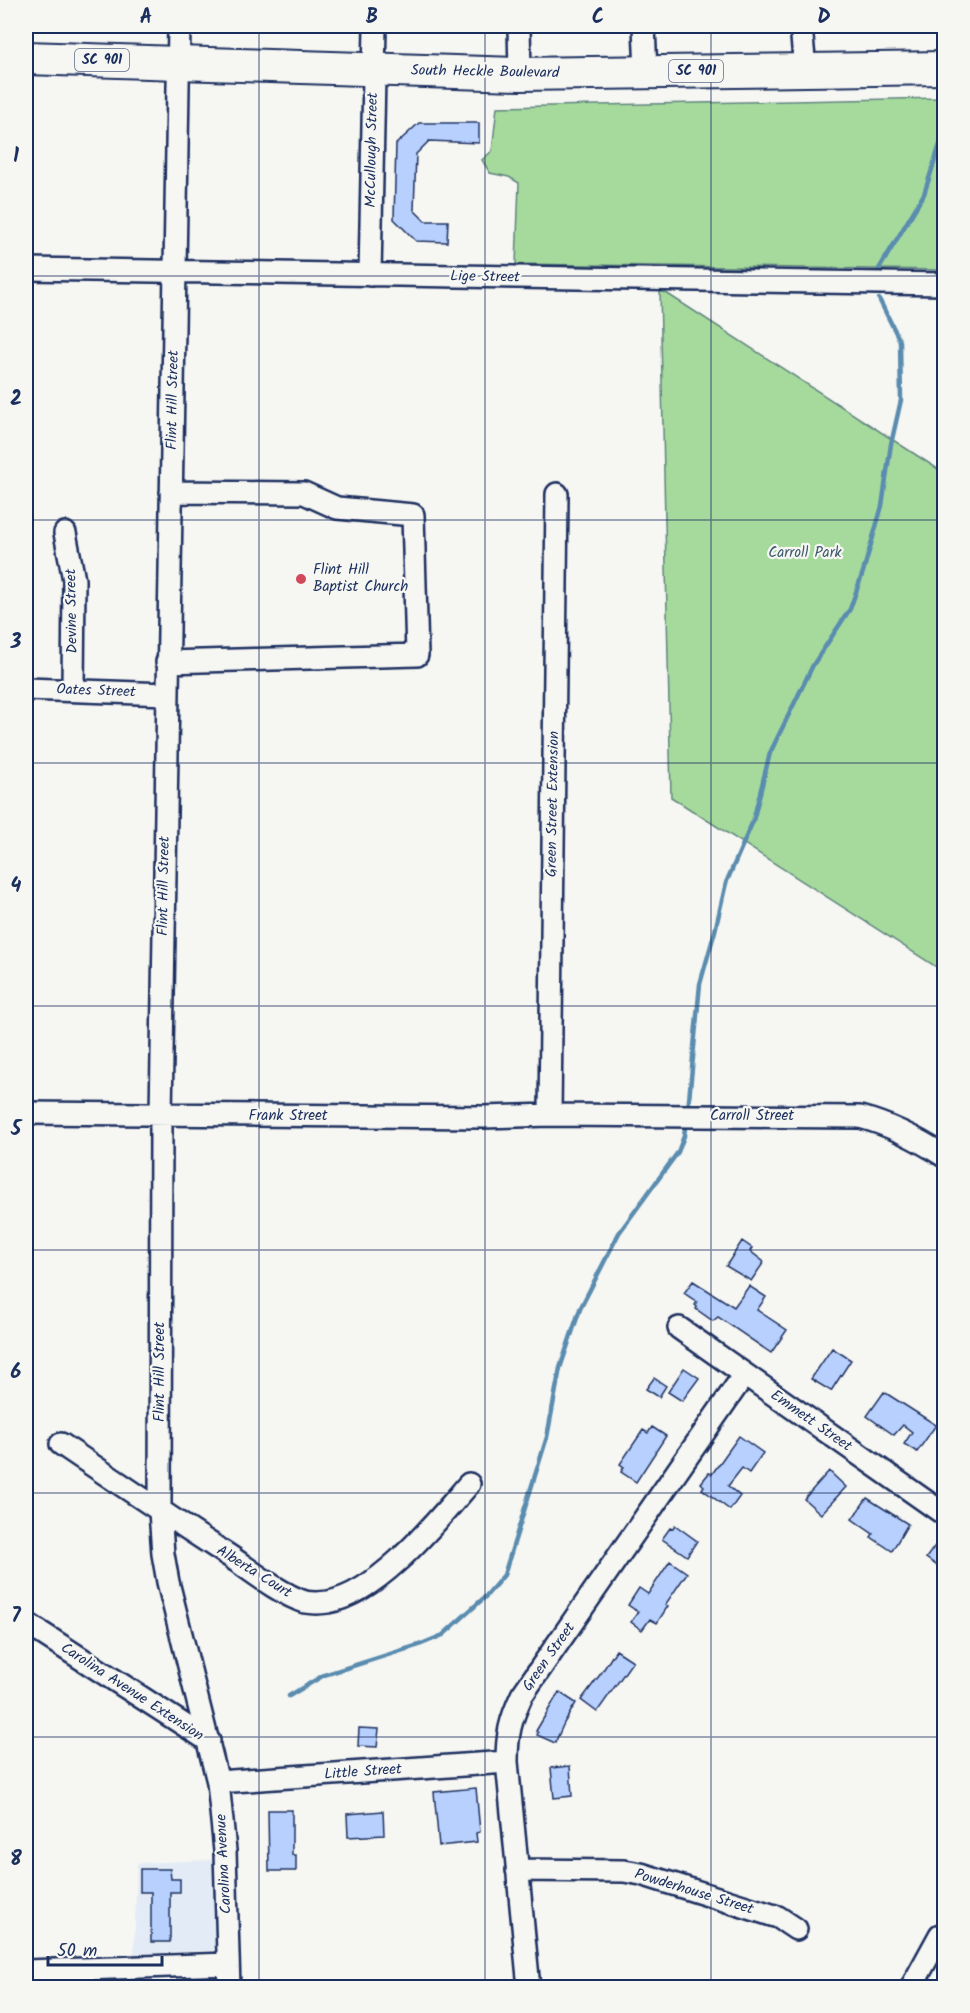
<svg xmlns="http://www.w3.org/2000/svg" width="970" height="2013" viewBox="0 0 970 2013" font-family="Kalam,sans-serif">
<rect width="100%" height="100%" fill="#f6f6f2"/>
<filter id="ink" filterUnits="userSpaceOnUse"><feTurbulence type="fractalNoise" baseFrequency=".0167" numOctaves="2"/><feDisplacementMap in="SourceGraphic" scale="12" xChannelSelector="R" yChannelSelector="G"/><feConvolveMatrix kernelMatrix="1 2 1 2 8 2 1 2 1" color-interpolation-filters="sRGB"/></filter>
<g filter="url(#ink)">
<path fill="#e3ebf6" d="M213 1860 217 1941 216 1947 212 1951 134 1954 137 1863Z"/>
<path fill="#a6da9d" stroke="#60847e" stroke-width="1.5" d="M944 98V270L516 264 519 183 509 177 490 173 482 160 492 151 497 107Z
M660 289 944 473V972L671 797Z"/>
<g fill="none" stroke-linecap="round" stroke-linejoin="round">
<path stroke="#5a8caf" stroke-width="4.5" d="M879 269 924 194 944 132
M688 1110 700 984 715 931 726 883 753 821 770 753 813 665 850 609 863 572 882 506 891 444 901 400 900 341 879 299
M289 1696 324 1675 419 1645 443 1635 486 1596 504 1575 547 1437 560 1368 580 1309 619 1233 678 1152 684 1136 686 1121"/>
</g>
<path fill="#b8d0fe" stroke="#1b2f5e" stroke-width="1.5" d="M419 123H479V143L429 141 416 154 414 210 425 221H448L447 242 416 241 394 219 396 144Z
M742 1241 752 1248 750 1251 764 1262 751 1281 726 1266Z
M693 1281 734 1307 749 1286 766 1297 757 1310 787 1330 771 1353 718 1317 713 1321 696 1309 697 1307 695 1305 697 1302 684 1293Z
M832 1348 851 1360 831 1391 811 1379Z
M684 1368 699 1378 682 1401 668 1392Z
M654 1378 666 1386 659 1397 646 1389Z
M884 1392 936 1425 917 1452 904 1444 912 1432 903 1425 894 1435 867 1416Z
M652 1427 666 1436 636 1482 621 1472 624 1467 620 1464 643 1430 648 1433Z
M739 1436 763 1453 749 1473 742 1468 728 1486 740 1496 730 1510 702 1489 704 1486 701 1483 709 1473 712 1474Z
M829 1471 846 1487 821 1514 804 1499Z
M867 1498 908 1524 892 1551 871 1537 873 1534 852 1519Z
M675 1525 697 1541 687 1556 662 1539 670 1528 672 1529Z
M945 1532V1571L926 1558Z
M670 1561 687 1573 665 1605 668 1606 657 1623 650 1619 642 1630 631 1622 638 1612 628 1605 639 1588 648 1594Z
M616 1650 633 1661 597 1712 581 1700 602 1672Z
M559 1692 576 1703 564 1723 555 1743 537 1735 538 1733 536 1731Z
M359 1728 379 1729 377 1747 358 1746Z
M570 1766 572 1796 554 1798 551 1768Z
M476 1788 480 1832 476 1833 477 1842 439 1846 434 1792Z
M268 1810H292V1855H296V1871H269Z
M383 1811 384 1835 348 1837 347 1814Z
M140 1869H170L171 1879H180V1892H170V1942H151V1892H140Z"/>
<g fill="none" stroke-linecap="round" stroke-linejoin="round">
<g stroke="#1b2f5e" stroke-width="26">
<path id="minor" d="M179 26 161 1115 160 1511 163 1554 168 1582 218 1782 225 1851 229 1988
M519 26 520 74
M644 26 646 72
M801 26 805 70
M26 269 944 284
M370 275 375 26
M65 533 74 580 73 689
M167 662 417 655 413 515 337 508 304 493 171 492
M26 689 167 694
M26 1113 483 1117 550 1115 860 1117C891 1125 918 1139 944 1156
M550 1115 557 494
M679 1328 944 1514
M61 1444C117 1482 174 1520 231 1557 251 1571 282 1595 305 1602 311 1603 321 1603 328 1602 379 1593 436 1522 469 1484
M26 1623 209 1741
M218 1782 507 1762
M517 1870 624 1871 641 1874 778 1917 796 1929
M26 1971 228 1964
M529 1988 507 1762C507 1734 510 1721 522 1695L744 1375
M911 1988 940 1935"/>
</g>
<g stroke="#1b2f5e" stroke-width="36">
<path id="highway" d="M26 58 520 74 944 68"/>
</g>
<use href="#minor" stroke="#f6f6f2" stroke-width="21"/>
<use href="#highway" stroke="#f6f6f2" stroke-width="32"/>
</g>
</g>
<path fill="none" stroke="#1b2f5e" stroke-width="1.5" stroke-opacity="0.55" d="M259 26V1988M485 26V1988M711 26V1988M26 276H944M26 520H944M26 763H944M26 1006H944M26 1250H944M26 1493H944M26 1737H944"/>
<circle fill="#d1495b" stroke="#f6f6f2" stroke-width="2" cx="301" cy="579" r="6"/>
<g text-anchor="middle" dominant-baseline="central" stroke-width="4.5" stroke-linejoin="round" paint-order="stroke">
<g fill="#f6f6f2" stroke="#5d6b8a" stroke-width="1.5">
<rect x="75" y="49" width="54" height="22" rx="4.5"/>
<rect x="669" y="60" width="54" height="22" rx="4.5"/>
</g>
<g font-size="14" font-weight="bold" fill="#1b2f5e">
<text x="102" y="60">SC 901</text>
<text x="696" y="71">SC 901</text>
</g>
<g font-size="15" fill="#1b2f5e" stroke="#f6f6f2">
<text transform="translate(485 72) rotate(1)">South Heckle Boulevard</text>
<text transform="translate(372 150) rotate(-89)">McCullough Street</text>
<text transform="translate(485 277) rotate(1)">Lige Street</text>
<text transform="translate(173 400) rotate(-89)">Flint Hill Street</text>
<text transform="translate(72 611) rotate(-91)">Devine Street</text>
<text transform="translate(96 691) rotate(2)">Oates Street</text>
<text transform="translate(553 804) rotate(-89)">Green Street Extension</text>
<text transform="translate(164 886) rotate(-89)">Flint Hill Street</text>
<text x="288" y="1116">Frank Street</text>
<text x="752" y="1116">Carroll Street</text>
<text transform="translate(160 1372) rotate(-90)">Flint Hill Street</text>
<text transform="translate(811 1421) rotate(35)">Emmett Street</text>
<text transform="translate(254 1572) rotate(32)">Alberta Court</text>
<text transform="translate(549 1657) rotate(-55)">Green Street</text>
<text transform="translate(132 1692) rotate(33)">Carolina Avenue Extension</text>
<text transform="translate(363 1772) rotate(-4)">Little Street</text>
<text transform="translate(224 1864) rotate(-93)">Carolina Avenue</text>
<text transform="translate(694 1892) rotate(17)">Powderhouse Street</text>
</g>
<g font-size="15" fill="#3e5a6e" stroke="#f6f6f2">
<text x="805" y="553">Carroll Park</text>
</g>
<g font-size="15" fill="#1b2f5e" stroke="#f6f6f2" text-anchor="start">
<text x="313" y="570">Flint Hill<tspan x="313" dy="17">Baptist Church</tspan></text>
</g>
</g>
<rect width="970" height="2013" fill="none" stroke="#f6f6f2" stroke-width="66"/>
<path d="M48 1956v9h114v-9" fill="none" stroke="#1b2f5e" stroke-width="3"/>
<text x="57" y="1956" font-size="18" fill="#1b2f5e" stroke="#f6f6f2" stroke-width="4.5" paint-order="stroke">50 m</text>
<rect x="33" y="33" width="904" height="1947" fill="none" stroke="#1b2f5e" stroke-width="2"/>
<g font-size="20" text-anchor="middle" font-weight="bold" fill="#1b2f5e">
<text x="146" y="23">A</text>
<text x="372" y="23">B</text>
<text x="598" y="23">C</text>
<text x="824" y="23">D</text>
<text x="16" y="162">1</text>
<text x="16" y="405">2</text>
<text x="16" y="648">3</text>
<text x="16" y="892">4</text>
<text x="16" y="1135">5</text>
<text x="16" y="1378">6</text>
<text x="16" y="1622">7</text>
<text x="16" y="1865">8</text>
</g>
</svg>
